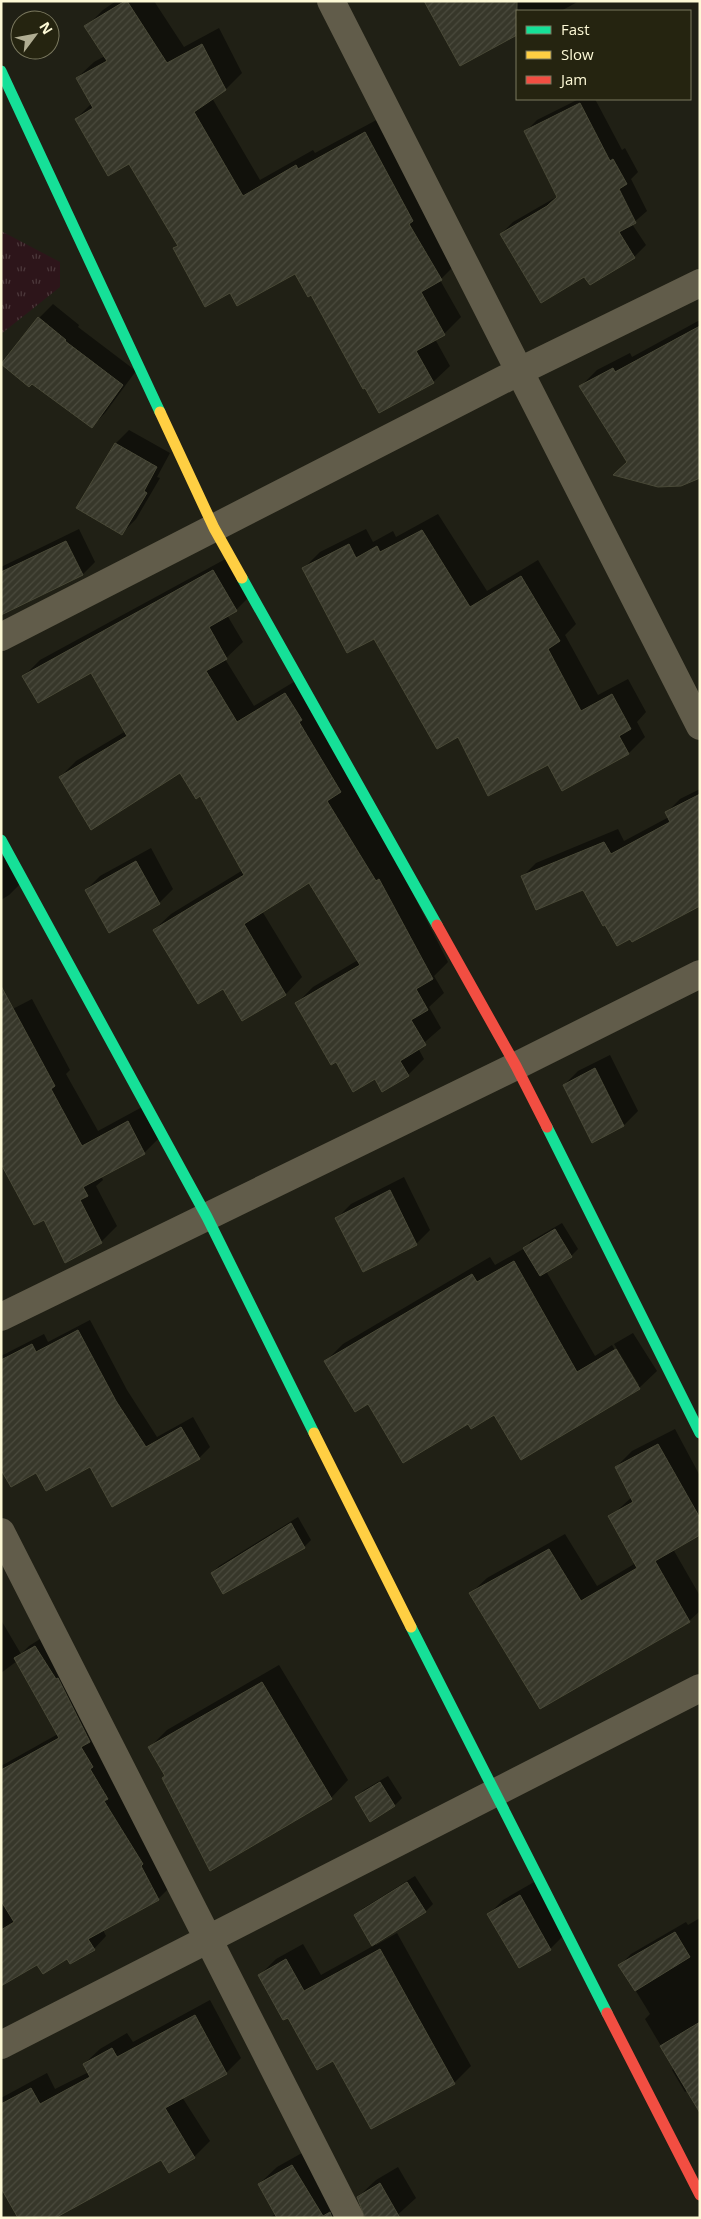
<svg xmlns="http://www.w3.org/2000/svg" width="701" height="2219" viewBox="0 0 701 2219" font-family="'Open Sans',sans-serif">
<defs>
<pattern id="grass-tufts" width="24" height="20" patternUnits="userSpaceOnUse" patternTransform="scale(1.25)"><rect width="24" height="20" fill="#2d151a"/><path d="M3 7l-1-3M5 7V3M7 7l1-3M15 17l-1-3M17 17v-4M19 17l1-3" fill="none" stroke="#4c383b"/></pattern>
<pattern id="building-hatch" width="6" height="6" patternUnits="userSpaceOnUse" patternTransform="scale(1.25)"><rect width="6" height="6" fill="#37372a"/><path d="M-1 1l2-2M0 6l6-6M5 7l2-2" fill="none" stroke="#4b4b3e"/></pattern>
</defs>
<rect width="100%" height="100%" fill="#202015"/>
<path fill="url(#grass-tufts)" d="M1 231 60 262V287L1 334Z"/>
<path fill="#0007" d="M116 1H154L184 47 219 28 242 73 226 89 212 98 260 180 313 150 315 153 382 117 458 262 440 280 461 317 444 334 435 339 450 366 433 382 311 293 296 273 231 291 175 248 178 245 129 162 76 119 92 103 77 78 94 62 105 56 86 27 103 10Z
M426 1H579L561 11H517V33L461 65Z
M579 99H595L622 150 625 148 638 172 631 179 647 211 632 224 646 245 634 257 585 275 501 234 513 222 558 196 525 132 537 120Z
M53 304 79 325 78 327 136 371 105 413 91 427 39 318Z
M700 320V476L628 461 580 387 597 370 630 353 632 357Z
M129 430 170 453 157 477 160 478 136 519 122 533 116 443Z
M438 514 487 591 538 560 576 624 565 635 598 695 628 679 646 712 637 722 645 737 629 753 563 789 549 763 458 735 374 638 304 568 320 552 366 529 373 542 393 531 396 537Z
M79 529 95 562 83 574 1 614V567Z
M231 556 252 594 236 610 227 615 243 642 225 659 254 706 302 677 448 962 434 976 444 993 429 1007 441 1028 418 1048 424 1059 408 1075 375 1078 336 1060 297 1003 313 987 358 960 309 882 262 911 302 977 286 994 242 1019 224 987 154 930 171 914 243 870 200 795 181 772 60 777 76 761 126 731 91 671 24 676 40 660Z
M700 789V904L584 888 523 876 536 863 618 829 624 841 669 817 667 812 680 799Z
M1 844 23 881 9 895 1 900Z
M151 848 173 889 159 903 109 931 86 890 100 876Z
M32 999 70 1070 66 1074 98 1131 144 1106 160 1137 145 1152 101 1176 103 1180 96 1186 117 1226 101 1242 66 1261 1 1015Z
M610 1055 638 1111 624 1125 592 1141 564 1085 578 1071Z
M404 1177 430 1230 416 1244 337 1218 351 1204Z
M562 1223 578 1249 571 1256 546 1271 595 1356 612 1345 636 1385H639L614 1344 633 1333 657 1371 639 1388 495 1413 469 1423 368 1402 326 1361 343 1344 490 1257 495 1265 525 1248 531 1241Z
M90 1320 127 1390 157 1437 193 1417 210 1447 199 1458 36 1471 1 1468V1356L44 1334 48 1342Z
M675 1429 700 1476V1534L673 1549 700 1596V1611L689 1621 471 1593 487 1578 565 1534 597 1586 636 1563 610 1517 632 1497 616 1467 632 1451Z
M298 1517 311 1540 304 1547 212 1573 219 1566Z
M1 1620 21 1654 29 1646 48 1634 171 1886 158 1899 103 1930 106 1936 94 1949 67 1958 38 1963 1 1985V1766L58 1734 17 1661 1 1673Z
M279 1665 348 1780 331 1798 166 1775 149 1748 167 1730Z
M388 1776 402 1798 395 1805 371 1820 357 1797 364 1790Z
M415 1876 433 1904 426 1911 375 1943 376 1945 397 1933 471 2066 454 2083 334 2059 289 2016 260 1975 276 1959 303 1944 321 1975 373 1946 355 1916 362 1909Z
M534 1882 564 1935 550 1949 519 1966 489 1914 503 1900Z
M700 1918V2094L695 2087 685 2092 672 2070 674 2068 645 2019 650 2014 620 1965 631 1954 686 1922 688 1925Z
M210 2000 241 2058 226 2073 182 2097 210 2141 194 2157 162 2158 1 2186V2098L47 2073 55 2089 89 2072 84 2064 100 2049 127 2033 133 2042Z
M309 2149 359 2214 366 2216 358 2197 376 2180 398 2167 416 2198 394 2218H268L276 2214 259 2184 277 2167Z"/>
<path fill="url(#building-hatch)" stroke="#494937" d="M125 1H127L167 63 202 44 226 90 194 112 243 196 296 165 298 169 365 132 413 221 409 224 442 280 421 292 445 335 416 351 434 383 379 413 365 388 363 389 311 295 308 297 295 274 237 306 230 293 205 307 173 248 178 246 129 164 108 176 75 119 93 108 76 78 107 61 84 26Z
M424 1H517V35L460 66Z
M580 103 610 161 613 159 627 184 619 189 636 223 619 232 635 258 590 285 584 277 541 303 500 234 547 206 557 197 524 131Z
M38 317 66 340 65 341 123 385 92 428 32 384 29 387 1 364Z
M700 326V478L681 486 658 487 613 475 627 462 579 386 613 368 615 372Z
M115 443 157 467 144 491 147 493 122 535 76 508Z
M422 530 470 607 521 576 560 641 548 649 581 711 612 694 631 729 619 736 629 754 562 791 548 765 488 796 458 737 437 749 374 639 347 653 302 568 349 544 356 558 377 546 380 552Z
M66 541 83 575 1 615V572Z
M213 570 237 611 209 627 227 659 206 671 237 722 285 693 302 720 299 722 341 792 327 801 376 881 379 879 433 979 416 989 428 1010 411 1020 426 1045 400 1061 409 1076 382 1092 375 1079 353 1092 336 1062 331 1065 295 1003 360 965 309 883 244 924 286 995 242 1021 223 989 198 1004 153 930 244 875 200 796 196 799 180 773 91 830 59 777 127 736 91 673 38 703 22 676Z
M700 794V906L632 942 630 939 617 946 605 925 603 926 583 890 536 910 521 876 604 842 611 854 670 822 665 812Z
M136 861 160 904 109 933 85 890Z
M1 986 55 1086 51 1089 82 1146 128 1121 145 1154 83 1187 88 1196 80 1200 102 1243 65 1263 44 1220 34 1225 1 1164Z
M595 1068 624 1126 592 1143 563 1085Z
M390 1190 417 1245 363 1272 335 1218Z
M555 1229 572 1257 540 1276 523 1248Z
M514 1261 577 1372 616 1349 640 1389 521 1460 494 1415 471 1429 468 1424 403 1463 368 1404 355 1412 324 1361 472 1274 477 1282Z
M78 1330 116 1401 146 1447 181 1427 200 1459 112 1507 90 1467 46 1491 36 1473 11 1487 1 1470V1360L32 1344 36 1352Z
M658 1444 700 1518V1535L655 1561 690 1622 540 1709 469 1593 549 1549 581 1601 637 1568 608 1516 633 1502 615 1467Z
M291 1523 305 1548 223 1594 211 1573Z
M35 1646 56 1679 58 1678 90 1742 81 1747 93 1767 90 1769 108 1799 104 1801 143 1864 141 1866 159 1900 88 1939 95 1950 70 1964 67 1959 43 1974 37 1965 1 1986V1930L14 1922 1 1901V1770L59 1738 14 1658Z
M262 1682 332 1799 210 1871 162 1778 165 1776 148 1747Z
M380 1782 395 1806 370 1822 355 1797Z
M407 1882 426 1912 372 1946 354 1915Z
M520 1895 551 1950 519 1968 487 1914Z
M675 1932 690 1957 635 1991 618 1965Z
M380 1949 455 2084 371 2129 333 2061 317 2070 288 2018 283 2020 258 1975 286 1959 304 1991Z
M195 2015 227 2074 165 2108 195 2158 169 2173 161 2160 55 2218H18L1 2188V2104L31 2088 40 2104 90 2077 83 2064 112 2048 117 2057Z
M700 2022V2113L660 2046Z
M292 2165 323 2216 330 2212 332 2218H277L258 2184Z
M380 2183 400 2218H365L357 2197Z"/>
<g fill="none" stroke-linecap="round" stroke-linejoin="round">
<path stroke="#615c4a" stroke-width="28" d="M331 1 700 726
M1 637 520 371 700 283
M1 1317 516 1066 700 974
M1 1532 350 2218
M1 2045 700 1688"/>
<path stroke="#16e098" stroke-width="11" d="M1 71 160 412
M242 578 437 925
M1 840 207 1217 314 1433
M547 1127 700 1433
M411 1627 607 2013"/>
<path stroke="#ffcf43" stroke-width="11" d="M160 412 214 528 242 578
M314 1433 411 1627"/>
<path stroke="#f24e42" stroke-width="11" d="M437 925 516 1066 547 1127
M607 2013 700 2195"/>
</g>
<rect width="701" height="2219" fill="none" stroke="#fdf9d6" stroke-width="5"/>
<rect x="516" y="10" width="175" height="90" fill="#252410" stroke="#7b795f"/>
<rect x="526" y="26" width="25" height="8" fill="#16e098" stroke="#7b795f"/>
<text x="561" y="35" font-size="15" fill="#fdf9d6">Fast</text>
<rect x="526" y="51" width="25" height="8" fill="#ffcf43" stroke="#7b795f"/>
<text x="561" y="60" font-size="15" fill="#fdf9d6">Slow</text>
<rect x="526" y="76" width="25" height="8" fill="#f24e42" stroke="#7b795f"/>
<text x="561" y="85" font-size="15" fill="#fdf9d6">Jam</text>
<g transform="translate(35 35) rotate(58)"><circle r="24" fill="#252410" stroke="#7b795f"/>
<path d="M0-4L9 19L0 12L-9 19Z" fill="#b0ad92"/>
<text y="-8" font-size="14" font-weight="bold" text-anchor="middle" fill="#fdf9d6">N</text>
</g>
</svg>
